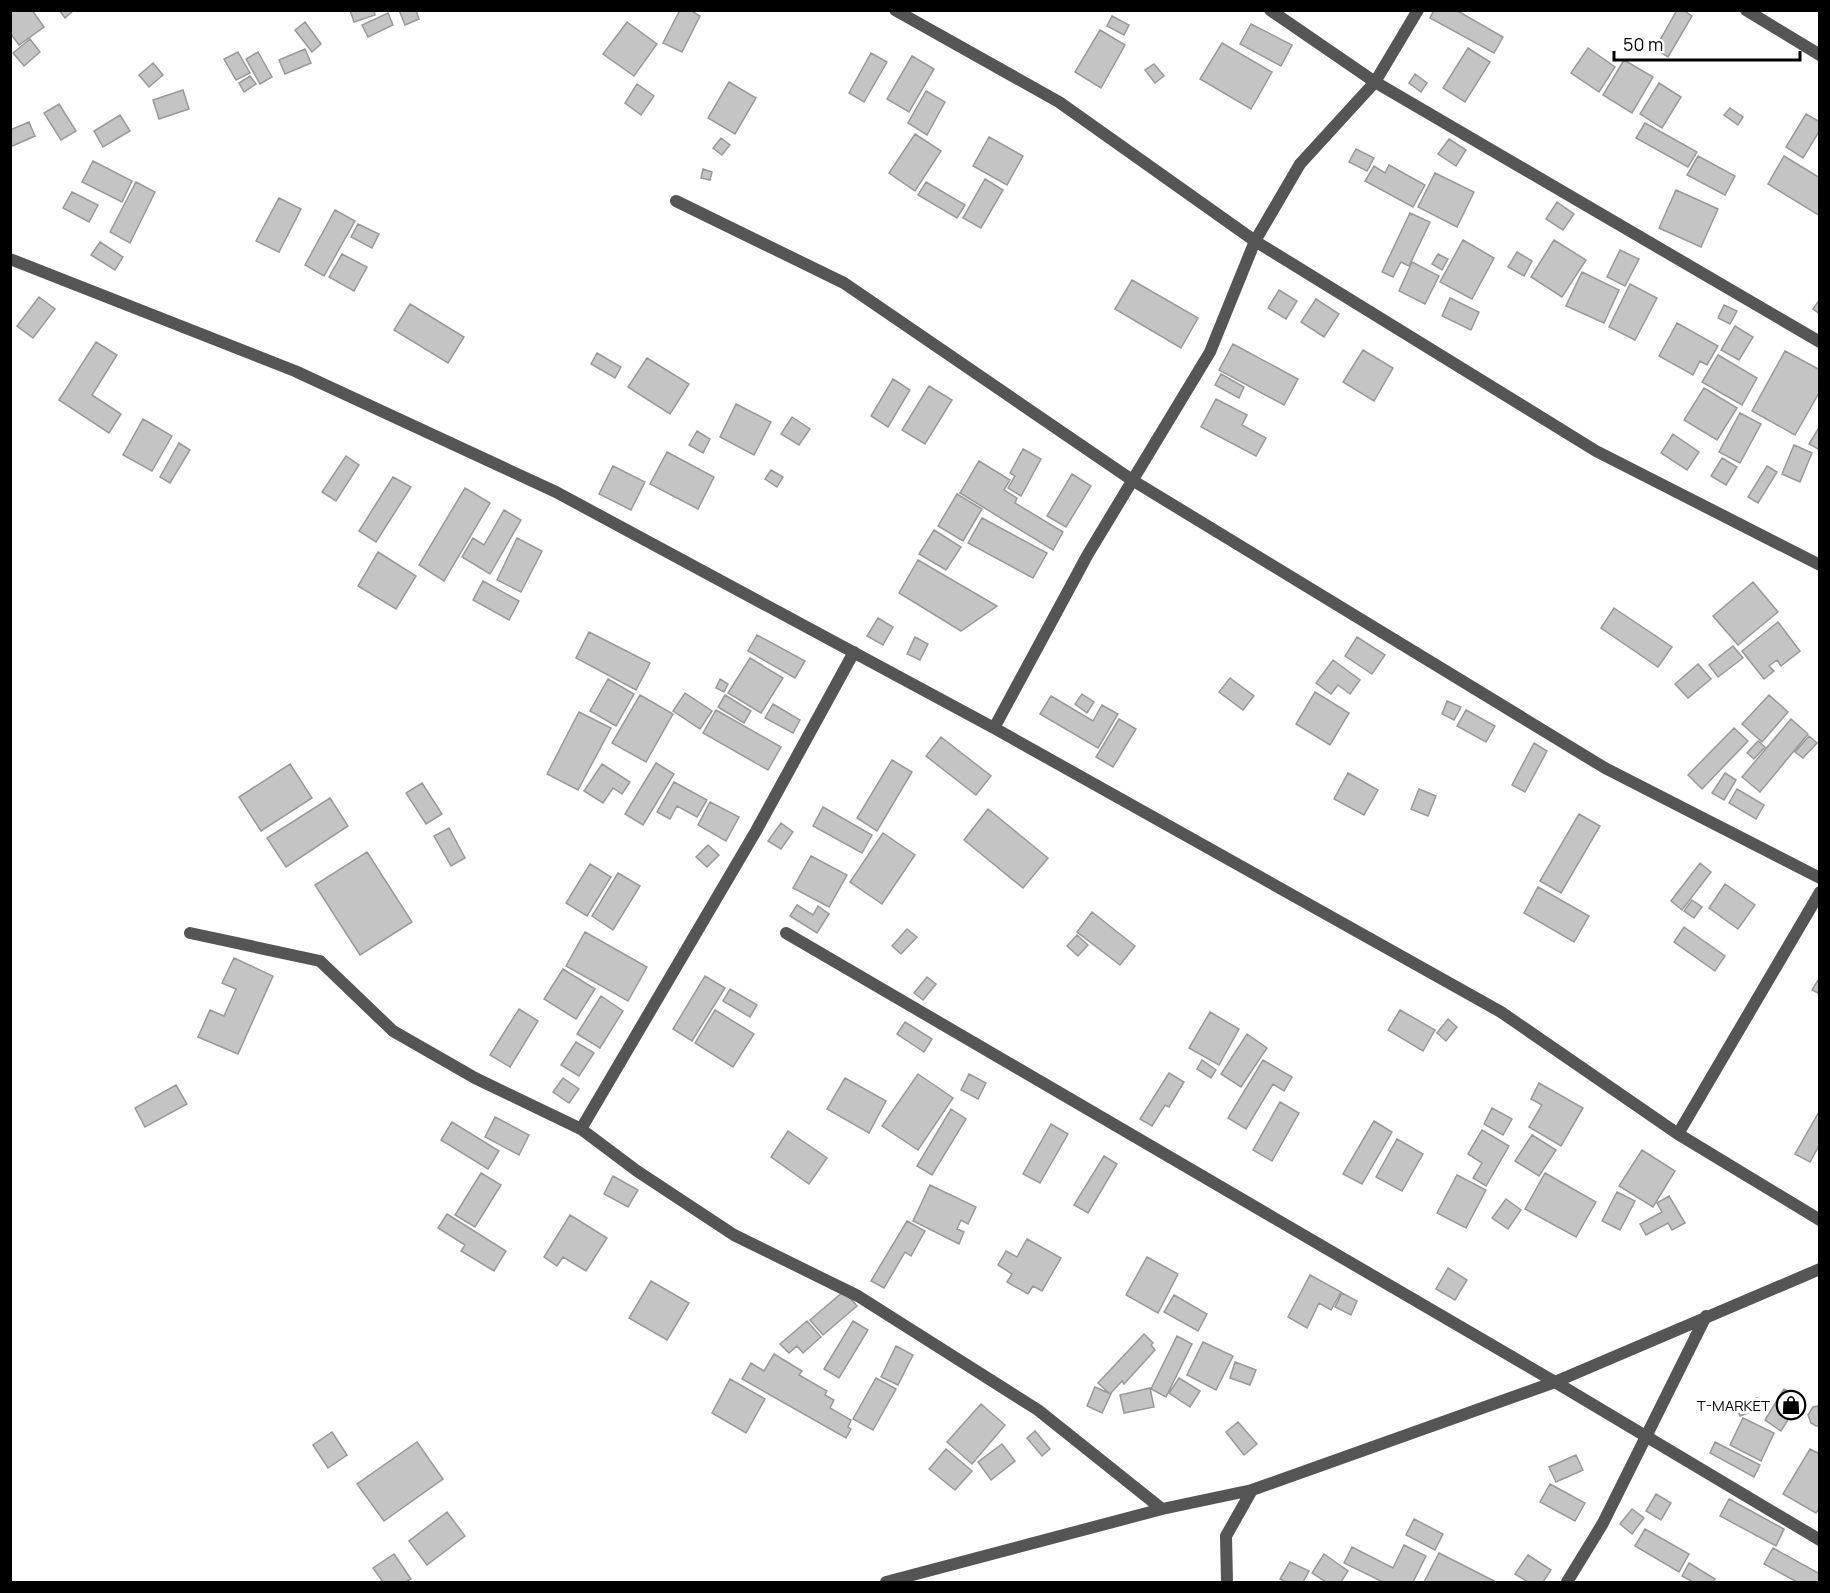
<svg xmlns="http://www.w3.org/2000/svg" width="1830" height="1593" viewBox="0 0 1830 1593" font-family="Manrope,sans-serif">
<rect width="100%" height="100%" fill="#fff"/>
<path fill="#c4c4c4" stroke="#999" stroke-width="1.5" d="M10 10H32L44 27 19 45 10 33Z
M59 10H74L65 18Z
M350 10H374L375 15 354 22Z
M399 10H416L419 19 405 25Z
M680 10H690L700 16 682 52 663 43Z
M1434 10H1456L1503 37 1494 53 1430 18Z
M1677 10H1683L1692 16 1668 57 1655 49Z
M388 13 393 25 368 37 362 25Z
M1112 16 1129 25 1124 35 1107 26Z
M305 22 321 44 312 52 295 30Z
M627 22 657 44 634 76 603 54Z
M1251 24 1292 45 1281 66 1240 44Z
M1100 30 1125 45 1101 88 1075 72Z
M30 39 40 52 24 66 13 53Z
M1222 43 1272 72 1251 109 1200 79Z
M1468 48 1490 62 1465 102 1443 88Z
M1588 48 1615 67 1599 92 1571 73Z
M305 49 311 63 285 74 279 60Z
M238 52 250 73 236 80 224 59Z
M258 52 272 77 260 84 246 59Z
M871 53 887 62 864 102 849 93Z
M912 56 934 69 909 112 887 99Z
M1624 60 1653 77 1632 113 1603 95Z
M153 63 163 75 149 87 139 75Z
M1154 64 1164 76 1155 83 1145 70Z
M1415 74 1427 83 1421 92 1409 83Z
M250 76 256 84 244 92 239 83Z
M729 82 756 98 735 134 708 118Z
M1659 83 1681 97 1662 128 1640 114Z
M637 84 654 96 641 115 625 103Z
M183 90 189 109 159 119 153 100Z
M926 91 945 102 927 135 908 123Z
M59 104 76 131 61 140 44 113Z
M1730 108 1743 117 1738 125 1724 115Z
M1806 114 1820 122V130L1803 158 1786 147Z
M120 115 130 131 103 147 94 131Z
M29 122 35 136 10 147V130Z
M1645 123 1697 152 1688 167 1636 138Z
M915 134 941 151 915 191 889 173Z
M989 137 1023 156 1007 185 973 166Z
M721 138 730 145 722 155 713 148Z
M1449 139 1466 150 1456 166 1438 154Z
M1356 149 1374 158 1367 171 1349 162Z
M1698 156 1735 176 1725 195 1687 175Z
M1784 156 1820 178V216L1768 184Z
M93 161 132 181 122 202 82 182Z
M1389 165 1425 185 1413 207 1365 181 1374 166 1385 173Z
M703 169 712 172 710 180 701 178Z
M1435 173 1474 192 1457 227 1418 207Z
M985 179 1003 190 981 228 963 218Z
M136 182 155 192 130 243 110 232Z
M926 182 965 205 957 218 918 195Z
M1676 190 1718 209 1701 247 1659 228Z
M72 192 98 205 89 222 63 208Z
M279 198 301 209 279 252 256 241Z
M1557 202 1574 214 1563 230 1546 219Z
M335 210 355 221 324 276 305 265Z
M1410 213 1430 222 1409 266 1401 262 1393 277 1382 272Z
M358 224 379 234 372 248 351 237Z
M1463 240 1494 258 1472 299 1440 282Z
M1554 240 1586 260 1562 297 1531 277Z
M100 242 123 257 115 270 91 255Z
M1620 250 1639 259 1625 286 1607 277Z
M1517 252 1532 261 1524 276 1508 267Z
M342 254 367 267 354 291 329 277Z
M1438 254 1448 259 1442 270 1432 264Z
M1412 262 1439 276 1425 304 1399 291Z
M1582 272 1619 290 1604 323 1566 306Z
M1132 280 1198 318 1181 348 1115 309Z
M1630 284 1657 298 1635 340 1609 327Z
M1279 290 1297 301 1286 319 1268 308Z
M39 297 55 309 33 338 17 326Z
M1450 298 1479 312 1471 330 1442 316Z
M1316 299 1339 314 1324 337 1301 322Z
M1820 299V314L1813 309Z
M410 304 464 337 448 363 394 330Z
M1724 305 1737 311 1730 324 1718 318Z
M1677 323 1718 346 1707 365 1700 361 1693 375 1659 356Z
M1735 326 1753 337 1739 360 1721 350Z
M96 342 117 355 92 395 121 414 109 433 59 400Z
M1233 344 1298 379 1284 405 1219 370Z
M1363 350 1393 368 1374 401 1343 382Z
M1785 351 1820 370V391L1795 435 1752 411Z
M597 353 621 367 615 378 591 364Z
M1718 355 1757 378 1742 405 1702 382Z
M647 358 689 384 670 414 628 387Z
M1221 374 1244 387 1239 398 1215 385Z
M893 379 910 390 888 427 871 416Z
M929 386 952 400 925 444 902 430Z
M1704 388 1737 408 1717 440 1684 420Z
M1216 399 1247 415 1242 425 1266 438 1256 456 1201 427Z
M736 404 771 422 754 455 720 437Z
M1740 413 1761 424 1740 463 1719 452Z
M792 417 810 429 799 445 781 434Z
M143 419 172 436 152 471 123 455Z
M1820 426V450L1809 444Z
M697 431 710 439 703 453 689 445Z
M1673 434 1699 452 1687 470 1661 453Z
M179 443 190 450 170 483 160 477Z
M1794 445 1812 453 1800 482 1782 474Z
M1023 449 1041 459 1021 496 1008 488 1015 476 1010 473Z
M667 452 714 477 698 509 650 484Z
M346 456 359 465 336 501 322 492Z
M1722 458 1737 467 1726 485 1711 476Z
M979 461 1010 480 1004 490 1017 498 1015 503 1063 532 1053 550 960 493Z
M613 466 645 482 631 510 599 494Z
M1767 466 1777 472 1758 503 1748 497Z
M771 470 783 477 777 487 765 479Z
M1072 474 1091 486 1066 527 1047 516Z
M393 477 411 487 376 542 359 531Z
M465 488 490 503 444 581 419 565Z
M957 494 982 509 963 541 938 526Z
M504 510 521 520 490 574 462 557 473 538 484 545Z
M982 518 1047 553 1033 578 968 543Z
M934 530 961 547 946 570 919 554Z
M517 538 542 551 521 592 497 580Z
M378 552 416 576 396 609 358 586Z
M918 560 997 606 961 631 899 593Z
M483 581 519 601 509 620 473 600Z
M1753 582 1778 612 1738 645 1713 616Z
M1614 608 1672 647 1658 667 1601 628Z
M878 618 893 627 883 645 867 636Z
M1778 622 1800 651 1781 666 1777 660 1769 666 1774 671 1764 679 1742 651Z
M589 632 650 663 636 690 576 658Z
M757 635 805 661 795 678 748 651Z
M915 637 928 644 920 660 907 654Z
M1357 637 1385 655 1372 674 1345 656Z
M1733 646 1743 658 1718 677 1709 665Z
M750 658 783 678 761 713 728 693Z
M1333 660 1360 680 1350 694 1338 685 1331 694 1316 683Z
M1698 664 1711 679 1688 698 1675 684Z
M1230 678 1254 696 1243 710 1219 692Z
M608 679 634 694 616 726 590 711Z
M720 679 728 684 724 692 716 688Z
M1315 692 1349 713 1330 745 1296 724Z
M685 693 712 711 700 729 673 711Z
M1082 694 1094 702 1087 713 1075 704Z
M640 695 673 714 646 762 612 743Z
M725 695 751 711 744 723 718 707Z
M1769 695 1788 712 1762 742 1742 724Z
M1051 696 1093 721 1102 705 1118 714 1098 748 1040 714Z
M1447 701 1461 707 1454 720 1442 714Z
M773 704 800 720 793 733 765 718Z
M716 710 781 747 768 770 703 733Z
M1466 710 1495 726 1486 742 1457 726Z
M579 712 611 728 578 790 547 774Z
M1119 719 1136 729 1113 767 1096 757Z
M1791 719 1808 734 1760 792 1742 777Z
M1734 728 1748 741 1702 789 1688 775Z
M1809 736 1817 743 1803 758 1795 752Z
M941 737 991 776 976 795 926 756Z
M1758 741 1765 747 1754 759 1747 753Z
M1534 743 1547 751 1525 792 1512 785Z
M892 760 912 772 877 831 857 818Z
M656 763 674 774 643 825 625 814Z
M290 764 312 798 261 831 239 797Z
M602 764 630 782 622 794 613 788 603 803 584 791Z
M1348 773 1378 790 1364 815 1334 799Z
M1725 773 1736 780 1724 800 1712 793Z
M674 782 707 800 697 817 677 806 670 819 657 812Z
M422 783 442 814 426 824 406 793Z
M1419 789 1436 796 1428 816 1411 809Z
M1737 789 1764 805 1756 819 1729 803Z
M330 798 348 826 286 867 267 838Z
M710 802 739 817 726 841 698 825Z
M823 807 872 835 862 853 813 826Z
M988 809 1048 858 1023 888 964 840Z
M1579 814 1600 826 1561 893 1540 881Z
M781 823 793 832 781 849 768 841Z
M449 828 465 858 451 866 434 836Z
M883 833 915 855 882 904 850 882Z
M708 845 719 855 707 867 696 857Z
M367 852 412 922 360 955 315 885Z
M811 856 847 875 829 907 793 888Z
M1700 863 1711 872 1682 910 1671 901Z
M590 864 611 877 587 916 566 903Z
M618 873 640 886 613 930 592 916Z
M1725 884 1755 905 1738 929 1709 908Z
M1538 887 1589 916 1574 942 1524 913Z
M1692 900 1702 907 1694 918 1684 911Z
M797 905 813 915 818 906 829 914 817 933 790 916Z
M1092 912 1135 946 1120 965 1077 932Z
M1684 927 1725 956 1715 971 1674 942Z
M907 929 917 937 901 954 892 946Z
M585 932 647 967 628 1001 566 966Z
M1077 935 1088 945 1078 956 1067 946Z
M234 958 273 976 238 1054 198 1037 210 1010 224 1016 236 989 222 983Z
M563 969 595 989 576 1019 544 999Z
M705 976 725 988 692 1041 673 1029Z
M927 977 936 984 923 1000 914 993Z
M1820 977V994L1812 990Z
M730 989 757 1005 750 1017 723 1001Z
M601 996 623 1011 600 1048 577 1034Z
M519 1009 538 1021 510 1067 490 1055Z
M715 1010 754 1034 733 1067 695 1043Z
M1400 1010 1435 1030 1423 1051 1388 1030Z
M1210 1012 1239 1029 1219 1065 1189 1048Z
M1448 1019 1457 1027 1446 1041 1437 1033Z
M905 1022 932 1039 924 1052 897 1034Z
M1247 1034 1267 1048 1241 1087 1221 1074Z
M576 1042 594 1053 579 1076 561 1065Z
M1202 1060 1216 1070 1211 1078 1197 1069Z
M1263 1060 1292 1077 1284 1091 1273 1084 1246 1129 1228 1118Z
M1169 1073 1184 1082 1169 1107 1165 1105 1152 1126 1140 1119Z
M918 1074 953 1098 918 1150 882 1126Z
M969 1074 986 1083 978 1099 961 1090Z
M563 1078 579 1089 569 1103 553 1092Z
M845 1078 886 1101 869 1133 827 1109Z
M1539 1083 1583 1108 1561 1146 1529 1127 1542 1105 1531 1099Z
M176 1085 187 1104 145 1127 135 1108Z
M1280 1102 1299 1113 1272 1161 1253 1150Z
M1492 1108 1512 1119 1503 1135 1484 1124Z
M951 1109 966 1119 932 1175 917 1166Z
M1820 1110V1144L1810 1162 1795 1154Z
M495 1117 529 1135 519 1155 485 1137Z
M1374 1121 1392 1132 1362 1184 1343 1174Z
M452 1122 499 1151 488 1169 441 1140Z
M1051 1124 1068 1134 1040 1183 1023 1174Z
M1482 1130 1509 1146 1486 1186 1473 1178 1482 1163 1468 1154Z
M788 1131 827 1158 809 1184 771 1157Z
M1532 1135 1556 1150 1539 1176 1515 1161Z
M1397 1139 1423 1154 1402 1191 1376 1177Z
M1642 1150 1675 1171 1653 1207 1619 1186Z
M1104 1156 1117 1164 1088 1213 1074 1205Z
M481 1173 501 1185 475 1227 455 1215Z
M1545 1173 1596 1202 1576 1237 1525 1209Z
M1457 1175 1486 1190 1466 1228 1437 1213Z
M613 1176 638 1190 628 1207 604 1194Z
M930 1185 976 1207 968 1224 961 1220 957 1229 964 1232 959 1244 913 1221Z
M1617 1192 1635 1201 1620 1230 1602 1221Z
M1669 1196 1685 1223 1672 1230 1668 1223 1646 1235 1640 1224 1662 1212 1657 1203Z
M1506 1199 1521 1210 1508 1229 1492 1218Z
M447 1214 506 1251 494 1271 461 1251 465 1245 438 1228Z
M570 1215 607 1238 586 1271 563 1257 557 1266 544 1257Z
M907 1221 925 1231 911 1256 905 1252 884 1288 871 1281Z
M1027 1239 1061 1258 1042 1291 1033 1286 1028 1294 1007 1282 1012 1274 998 1265 1006 1251 1017 1257Z
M1147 1257 1178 1274 1158 1313 1126 1295Z
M1448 1268 1467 1280 1455 1300 1436 1289Z
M1310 1275 1341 1292 1331 1310 1319 1303 1307 1328 1288 1317Z
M651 1281 689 1303 667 1340 629 1318Z
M844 1291 857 1306 823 1335 810 1320Z
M1342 1293 1357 1301 1351 1315 1335 1307Z
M1174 1295 1207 1314 1198 1331 1164 1312Z
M807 1321 821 1337 803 1353 797 1346 789 1353 780 1344Z
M853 1321 868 1330 839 1378 824 1369Z
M1144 1334 1153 1343 1151 1345 1155 1350 1124 1384 1122 1381 1110 1394 1098 1383Z
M1177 1336 1192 1344 1166 1397 1151 1389Z
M1203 1342 1233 1356 1216 1390 1187 1375Z
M896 1346 913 1355 898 1385 881 1377Z
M774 1354 802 1371 799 1375 827 1391 825 1395 834 1400 830 1408 851 1420 848 1427 851 1429 846 1438 742 1379 751 1363 764 1371Z
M1235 1362 1256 1370 1250 1385 1230 1378Z
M876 1378 896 1389 873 1430 853 1419Z
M1179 1378 1200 1391 1190 1407 1169 1393Z
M730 1379 765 1399 746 1433 712 1413Z
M1095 1387 1111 1394 1102 1413 1087 1406Z
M1150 1388 1154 1407 1124 1413 1120 1395Z
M1784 1389 1801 1399 1781 1431 1765 1420Z
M1757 1398 1761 1408 1740 1416 1736 1406Z
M981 1404 1005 1425 972 1464 947 1442Z
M1818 1406 1820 1426H1816L1811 1423 1808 1415 1813 1407Z
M1743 1418 1774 1433 1761 1461 1730 1445Z
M1238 1422 1257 1444 1244 1455 1226 1432Z
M1035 1431 1050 1449 1042 1456 1027 1438Z
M332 1432 347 1455 328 1468 313 1445Z
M417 1442 443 1479 384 1521 357 1484Z
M1715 1442 1760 1465 1754 1477 1710 1453Z
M1002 1444 1015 1461 991 1480 978 1462Z
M946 1449 972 1471 955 1490 929 1469Z
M1810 1449 1820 1454V1507L1816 1513 1783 1494Z
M1576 1455 1583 1470 1556 1482 1549 1467Z
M1550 1484 1585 1503 1575 1521 1540 1502Z
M1656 1494 1671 1503 1661 1520 1646 1511Z
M1729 1499 1784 1529 1776 1546 1720 1516Z
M1632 1509 1644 1518 1632 1534 1620 1524Z
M447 1512 465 1536 427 1565 409 1541Z
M1414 1519 1443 1534 1435 1550 1406 1535Z
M1645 1529 1689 1554 1679 1572 1635 1546Z
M1404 1545 1426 1556 1413 1582H1383L1344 1563 1352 1547 1393 1568Z
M1773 1548 1820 1574V1582H1797L1764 1564Z
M1439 1553 1496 1582H1424Z
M394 1554 411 1579 405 1582H383L373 1568Z
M1324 1554 1348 1571 1341 1582H1326L1312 1573Z
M1528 1555 1551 1570 1543 1582H1528L1515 1574Z
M1290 1562 1309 1571 1303 1582H1286L1280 1579Z
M1689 1563 1715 1579 1713 1582H1693L1682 1576Z"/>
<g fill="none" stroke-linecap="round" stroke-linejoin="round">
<path stroke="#555" stroke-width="12" d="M895 10 1059 102 1255 241 1596 451 1820 565
M1270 10 1375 82 1820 342
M1746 10 1820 55
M676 201 844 283 1132 480 1605 768 1820 878
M10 259 295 371 556 492 994 728 1501 1012 1678 1134 1820 1220
M994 728 1088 554 1210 352 1255 241 1300 164 1375 82 1418 10
M190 933 320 961 393 1031 475 1078 581 1129 637 1171 734 1235 858 1296 1038 1410 1162 1509
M786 933 1555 1382 1820 1540
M581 1129 756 831 854 652
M1678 1134 1820 892
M886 1582 1162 1509 1252 1490 1555 1382 1820 1269
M1227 1582 1226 1536 1252 1490
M1567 1582 1603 1523 1706 1316"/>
</g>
<defs>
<g id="shop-ring" transform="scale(1.5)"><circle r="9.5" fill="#fff" stroke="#000" stroke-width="1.5"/><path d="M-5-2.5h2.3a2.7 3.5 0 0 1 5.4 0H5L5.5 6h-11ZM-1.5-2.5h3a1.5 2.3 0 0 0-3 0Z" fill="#000"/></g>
</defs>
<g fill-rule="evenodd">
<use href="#shop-ring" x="1791" y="1405"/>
</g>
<g text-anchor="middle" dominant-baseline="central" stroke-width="6" stroke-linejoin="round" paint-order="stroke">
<g font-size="15" fill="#000" stroke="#fff" text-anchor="end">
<text x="1770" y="1405">T-MARKET</text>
</g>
</g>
<rect width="1830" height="1593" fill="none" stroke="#000000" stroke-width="24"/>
<path d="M1614 51v9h186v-9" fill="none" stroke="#000000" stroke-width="3"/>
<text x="1623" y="51" font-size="18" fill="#000000" stroke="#ffffff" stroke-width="4.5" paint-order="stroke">50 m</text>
</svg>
